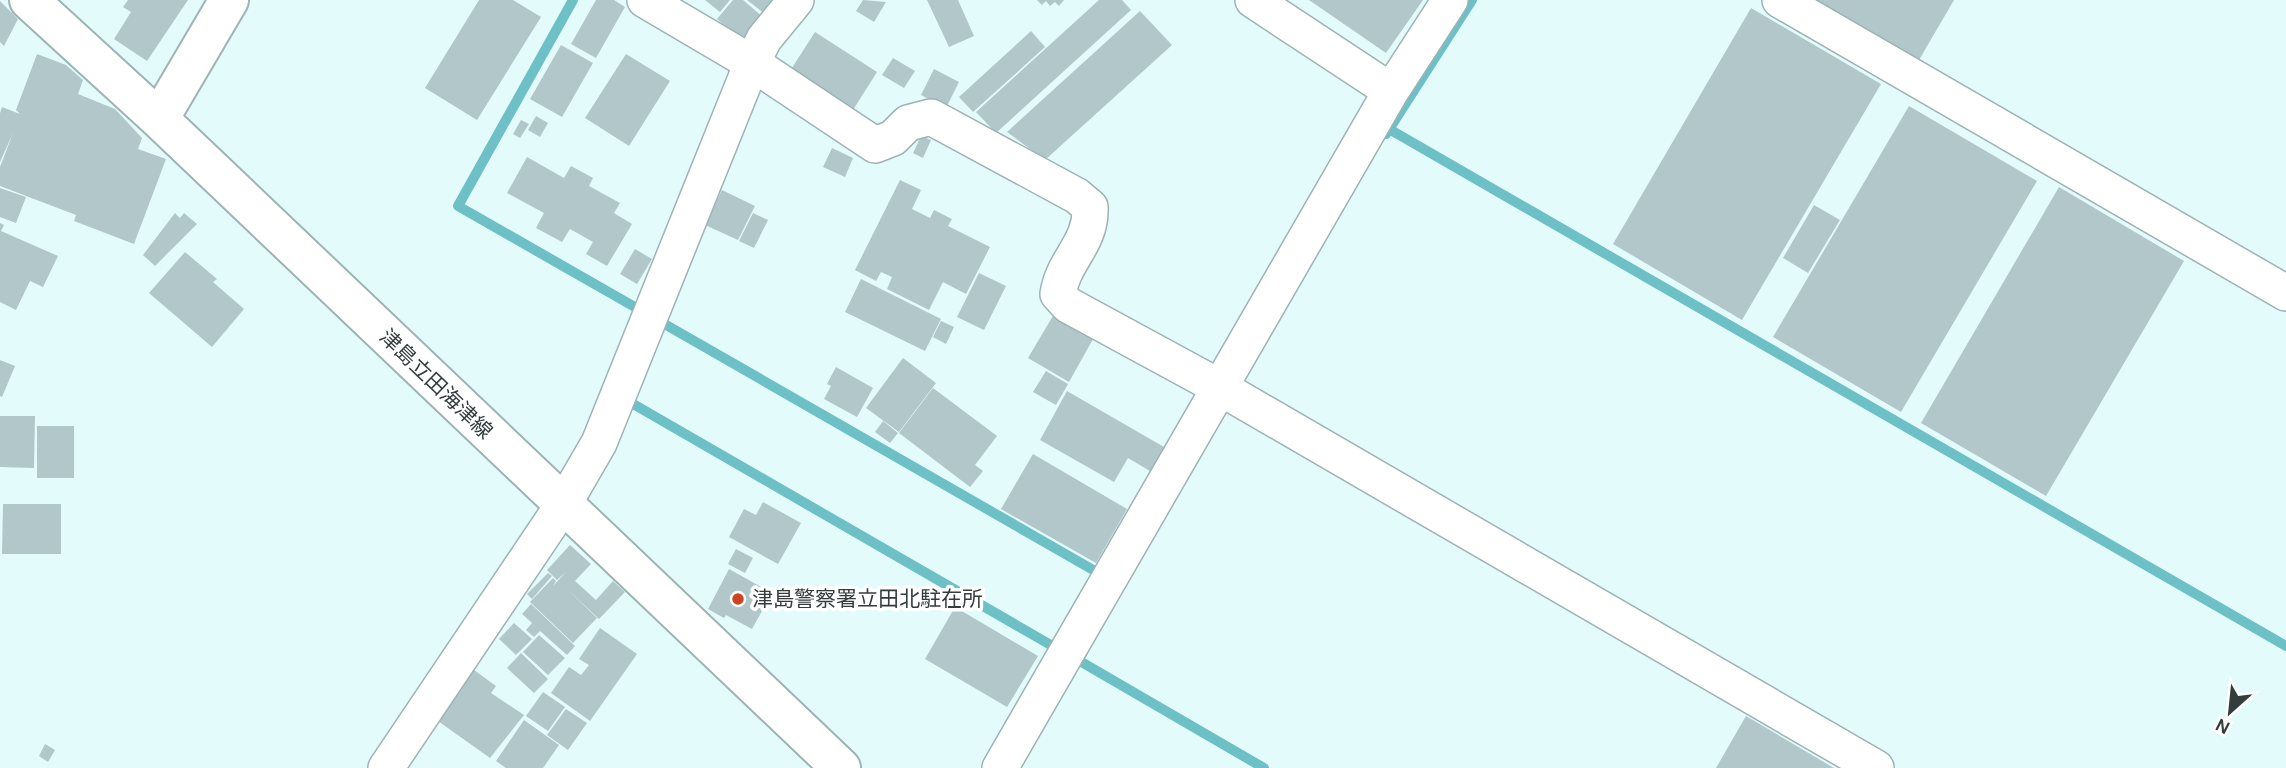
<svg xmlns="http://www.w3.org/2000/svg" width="2286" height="768" viewBox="0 0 2286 768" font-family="Karla,'Noto Sans JP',sans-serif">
<rect width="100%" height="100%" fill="#e4fbfc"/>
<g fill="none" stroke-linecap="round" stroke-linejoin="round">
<path stroke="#6ec0c7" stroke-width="10" d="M573 0 458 206 640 310
M1389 129 2286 646
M1386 134 1472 0
M661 322 1095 571
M628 401 1049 644
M1083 652 1078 660 1264 768"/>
</g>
<path fill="#b1c7c9" d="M128 0H188L147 61 114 39 131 12 123 7Z
M479 0H513L541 17 477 120 425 88Z
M596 0H614L625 7 596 58 571 44Z
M705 0H730L720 12Z
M733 0H743L763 17 743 41 717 19Z
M747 0H777L765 14Z
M863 0 886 2 874 22 856 11Z
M927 0H958L974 36 949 47Z
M1037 0H1064L1059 6 1055 2 1050 6 1046 1 1042 5Z
M1099 0H1122L1131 10 996 133 976 112Z
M1309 0H1423L1386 53Z
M1816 0H1954L1919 60Z
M0 1 18 19 4 46 0 42Z
M1751 8 1881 84 1742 320 1613 244Z
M1140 11 1172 45 1045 160 1007 132Z
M1031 31 1045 47 973 112 959 97Z
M815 32 877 72 853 110 790 71Z
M561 45 593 63 562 117 530 99Z
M37 54 66 65 83 80 78 94 115 109 142 138 138 149 166 159 134 244 74 221 76 215 0 186V167L13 133 0 162V113L2 107 20 114 16 110Z
M626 54 670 81 629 146 585 118Z
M893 58 915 71 904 88 882 75Z
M934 69 959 82 946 108 921 95Z
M1909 106 2037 181 1901 412 1773 337Z
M536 116 548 123 540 137 528 130Z
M521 120 529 124 520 138 513 134Z
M921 136 931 140 923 158 913 153Z
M832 148 853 158 845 177 823 167Z
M527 157 564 178 571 166 593 178 589 186 620 203 614 213 632 224 607 266 586 254 593 242 570 229 562 242 536 228 544 213 507 193Z
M900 180 921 190 912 209 930 218 934 210 952 219 948 226 990 247 966 294 943 282 929 310 887 289 892 277 881 272 876 281 855 270Z
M2059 187 2184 261 2046 496 1921 423Z
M0 188 26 197 16 223 0 217Z
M722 190 755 206 738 240 705 225Z
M1814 205 1840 220 1808 273 1783 258Z
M175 213 180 218 184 213 197 224 155 266 143 255Z
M753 213 768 220 754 248 739 241Z
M0 223 4 225 1 231 58 256 43 287 30 281 16 310 0 302Z
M635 249 652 259 637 284 620 274Z
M185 252 217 279 213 282 244 309 212 347 149 293Z
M979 273 1006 286 984 330 957 317Z
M861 279 941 319 925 351 845 312Z
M1057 309 1097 332 1069 382 1028 358Z
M941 321 954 327 946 344 933 337Z
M903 358 936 383 899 432 866 408Z
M0 360 15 366 2 397 0 396Z
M836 367 873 388 857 417 824 399 831 386 827 384Z
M1046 371 1068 384 1056 405 1033 392Z
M933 388 997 436 975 465 983 471 970 487 899 433Z
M1067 391 1164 447 1150 471 1128 458 1114 482 1040 440Z
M0 416H35L34 468 0 467Z
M883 421 898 433 890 443 875 432Z
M37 426H74V478H37Z
M1033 454 1127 509 1096 563 1001 509Z
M763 502 801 523 778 564 729 537 744 509 756 515Z
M3 504H61V554H2Z
M570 545 591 564 575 581 596 600 613 581 625 592 599 619 566 588 597 618 573 643 530 602 553 578 556 581 553 586 566 572 557 580 547 570Z
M736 549 753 558 745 573 728 564Z
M729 569 772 593 752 629 726 615 724 618 708 609Z
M548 573 552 576 532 599 527 594Z
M531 604 575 646 567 655 540 631 534 637 526 630 532 623 522 614Z
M955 607 1038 656 1007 707 925 659Z
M514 623 532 639 516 655 499 639Z
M600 628 637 654 590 721 551 693 569 667 581 675 589 665 579 659Z
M539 635 565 658 548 675 523 652Z
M521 653 548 679 534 693 507 668Z
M474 670 496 686 491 693 524 715 490 758 438 721Z
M543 692 565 707 548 731 526 716Z
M566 709 587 723 568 750 547 735Z
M1746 716 1834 768H1716Z
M524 720 559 745 543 768H506L496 761Z
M45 744 55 750 48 762 39 756Z"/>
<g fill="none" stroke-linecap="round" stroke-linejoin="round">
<g stroke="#9db3b5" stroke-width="38">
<path id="street" d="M645 0 752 63 875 145 893 138 908 123 931 117 1077 196 1090 207C1092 243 1063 260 1058 294L1068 305 1219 387 1876 768
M1253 0 1391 91
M1780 0 2286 293
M386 768 563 505 599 443 752 63 764 39 796 0
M1000 768 1391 91 1450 0"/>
</g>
<g stroke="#9db3b5" stroke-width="42">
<path id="secondary" d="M29 0 159 119 841 768
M159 119 229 0"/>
</g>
<use href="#street" stroke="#fff" stroke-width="35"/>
<use href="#secondary" stroke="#fff" stroke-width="38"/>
</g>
<circle fill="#cd4323" stroke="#fff" stroke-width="2.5" cx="738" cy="599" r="7"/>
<g text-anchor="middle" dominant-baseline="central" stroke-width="7" stroke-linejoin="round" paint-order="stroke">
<g font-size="21" fill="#343d3e" stroke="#fff">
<text transform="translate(436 384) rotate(44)">津島立田海津線</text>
</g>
<g font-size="21" fill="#343d3e" stroke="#fff" text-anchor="start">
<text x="752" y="599">津島警察署立田北駐在所</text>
</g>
</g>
<g transform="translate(2230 712) rotate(207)" stroke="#ffffff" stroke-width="5" paint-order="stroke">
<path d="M0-5L12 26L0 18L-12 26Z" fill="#343d3e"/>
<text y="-10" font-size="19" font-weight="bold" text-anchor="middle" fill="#343d3e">N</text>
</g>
</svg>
